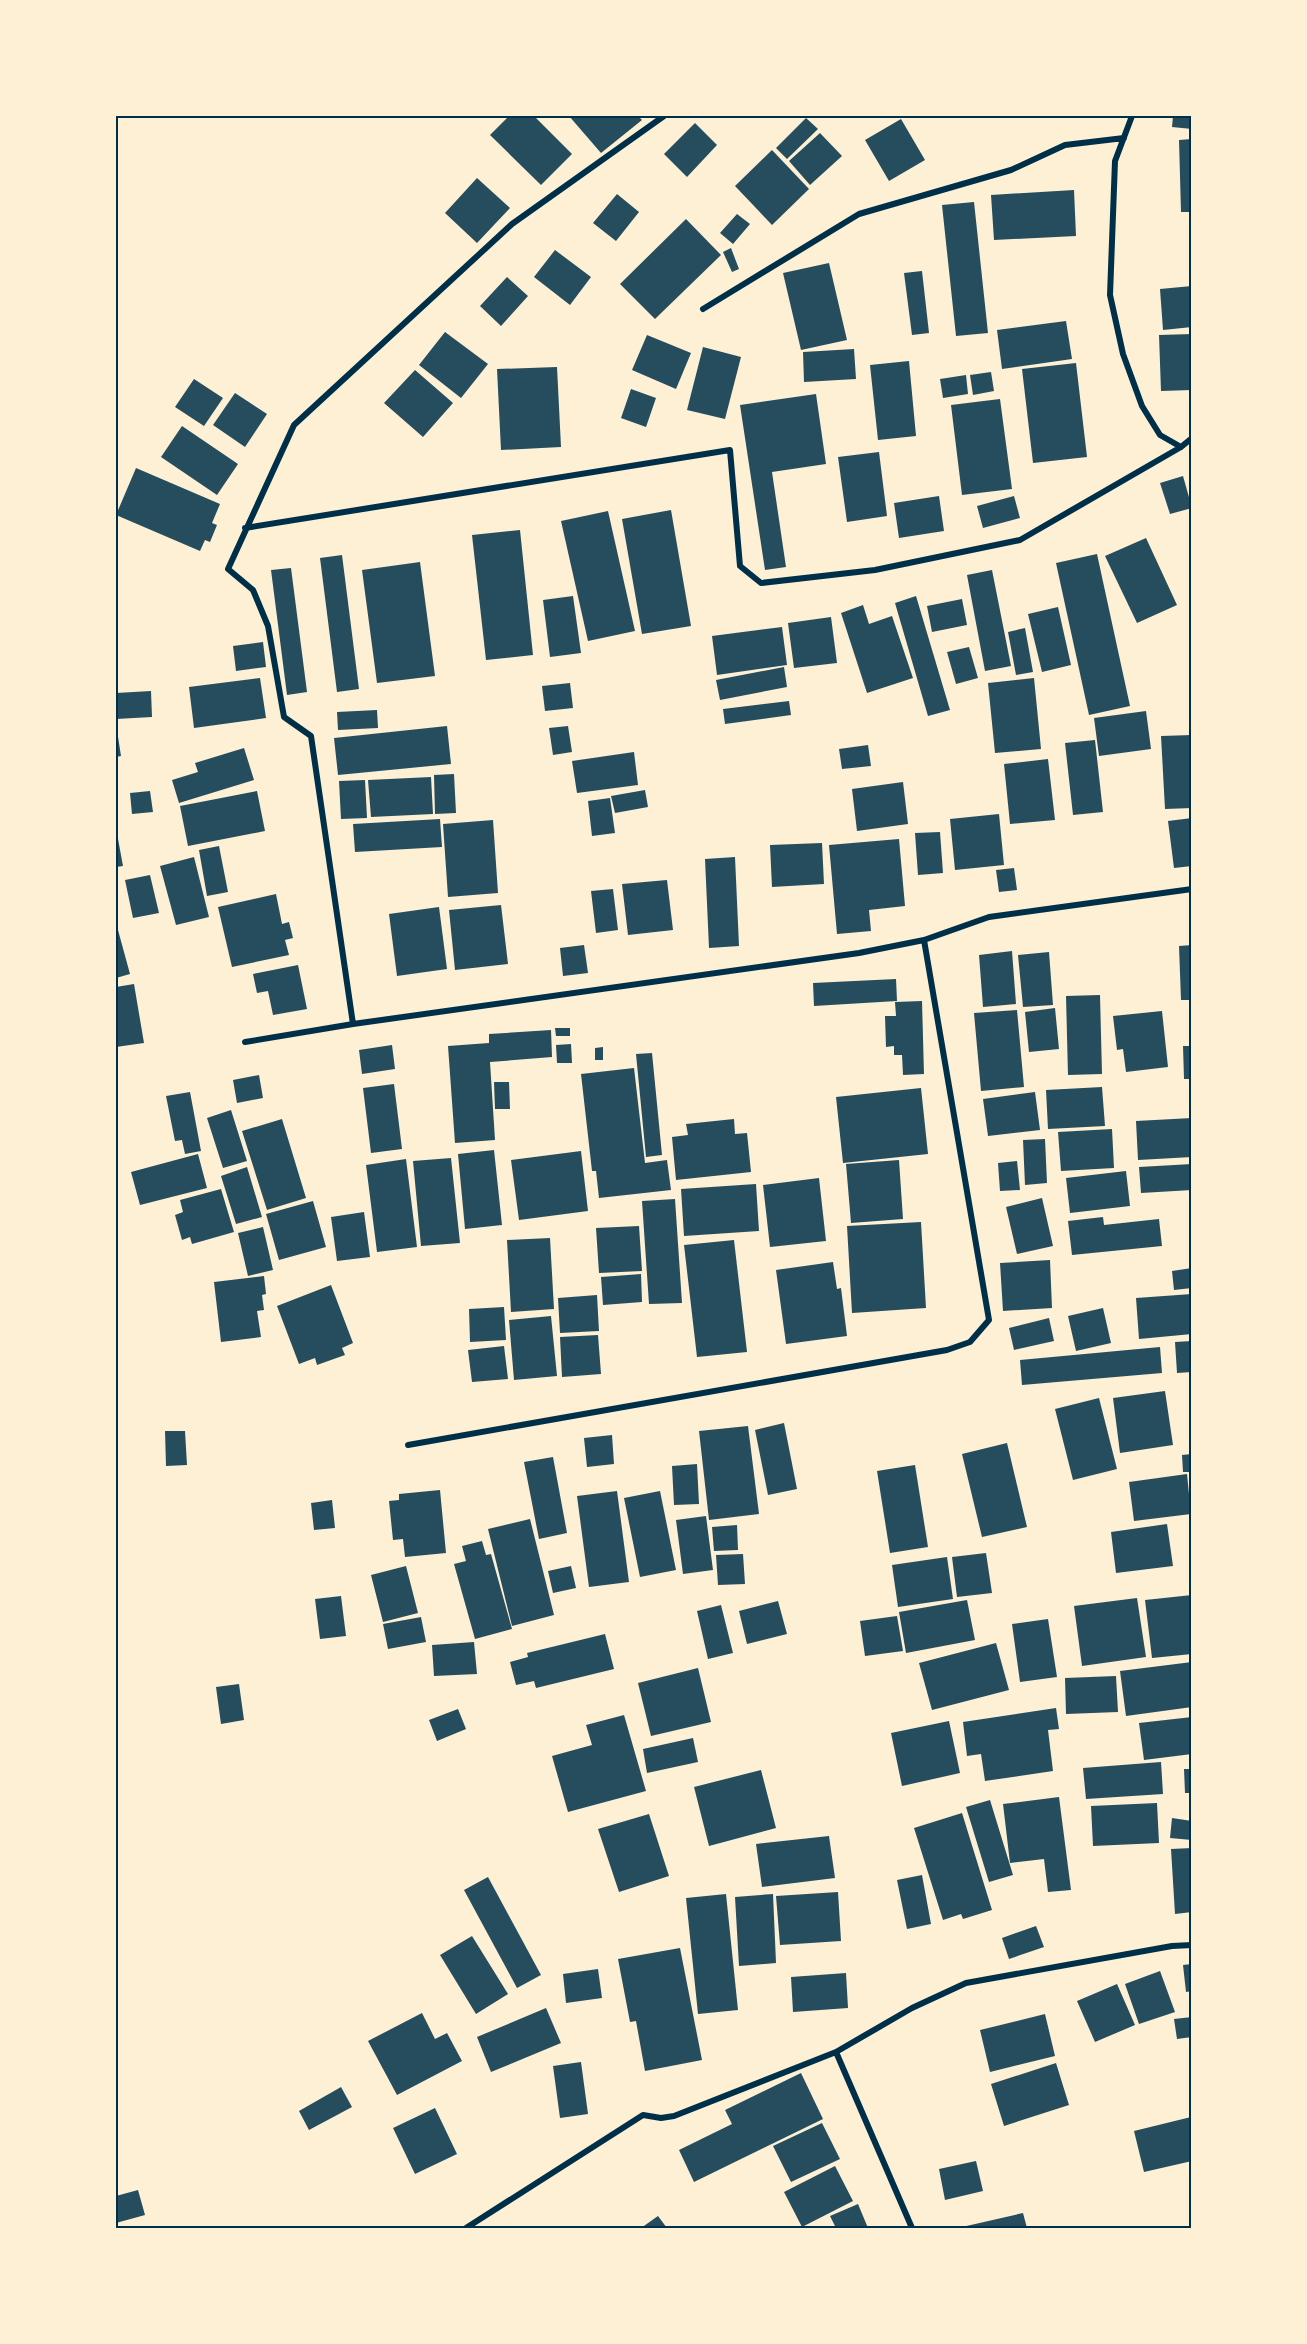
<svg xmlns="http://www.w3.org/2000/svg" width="1307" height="2344" viewBox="0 0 1307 2344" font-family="Helvetica,sans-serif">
<rect width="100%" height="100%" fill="#fdf0d5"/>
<path fill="#264d5e" d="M509 116H534L572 154 541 185 490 135Z
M569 116H638L642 120 601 153Z
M1173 116H1192V129L1172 127Z
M806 118 818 129 787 159 776 148Z
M901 119 925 160 889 181 865 140Z
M695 123 717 145 687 177 664 154Z
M820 133 842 156 810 185 789 161Z
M1192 139V212H1181L1179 140Z
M772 150 809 189 772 225 735 186Z
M477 178 510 208 477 243 445 213Z
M1074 190 1076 236 994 240 991 195Z
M617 194 639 212 616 241 593 223Z
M974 202 988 333 956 336 942 205Z
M737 214 750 224 733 244 720 233Z
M686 219 721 255 655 319 620 284Z
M731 248 739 269 732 272 723 252Z
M555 250 591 277 570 305 534 277Z
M829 263 847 340 801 350 783 273Z
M922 271 929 333 912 335 904 273Z
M507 277 528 296 501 326 480 306Z
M1192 286V327L1163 330 1160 289Z
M1066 321 1072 359 1002 369 997 330Z
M445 332 488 364 461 398 419 365Z
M1192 334V390L1161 391 1159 335Z
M647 335 691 353 676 389 632 370Z
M703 347 741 357 725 419 687 410Z
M854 349 856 379 804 382 803 352Z
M909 361 916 436 878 440 870 365Z
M1076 363 1087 457 1033 463 1022 369Z
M557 367 561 447 501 450 497 369Z
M415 370 453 403 423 437 384 403Z
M991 372 994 391 973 395 970 375Z
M966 375 968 394 943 398 940 379Z
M194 379 223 398 204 426 175 407Z
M631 389 656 398 646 427 621 418Z
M235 393 267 414 245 447 213 425Z
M816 394 826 464 772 472 786 567 765 570 740 405Z
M1000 399 1012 489 962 495 951 405Z
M182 426 238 464 217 495 161 457Z
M879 452 887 516 847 522 838 457Z
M136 468 220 504 212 523 217 525 210 542 205 540 200 551 116 515Z
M1183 476 1192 508 1170 514 1160 483Z
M939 496 944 531 899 538 894 503Z
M1014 496 1020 518 983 528 977 506Z
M671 510 691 626 642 634 622 519Z
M608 511 635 631 588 641 561 521Z
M520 530 533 655 486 660 472 535Z
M1146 538 1177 605 1137 623 1105 556Z
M1097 554 1130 706 1089 715 1056 563Z
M342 555 359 689 337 692 320 558Z
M420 562 435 676 377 683 362 570Z
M291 568 307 692 287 695 271 570Z
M992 570 1011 666 985 671 967 575Z
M573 596 581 653 550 657 543 600Z
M916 596 950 710 928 716 895 603Z
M962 599 967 625 932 632 927 606Z
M863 605 869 624 892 616 913 678 867 693 841 613Z
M1058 607 1071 665 1042 672 1028 614Z
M831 617 837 663 794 668 788 623Z
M782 627 787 665 717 675 712 636Z
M1025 628 1033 672 1016 675 1008 632Z
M263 642 266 667 236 671 233 646Z
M969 647 978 678 956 684 947 652Z
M784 667 787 687 720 700 716 680Z
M260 678 266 718 194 728 189 687Z
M1034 678 1041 749 995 753 988 683Z
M570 683 573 708 545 711 542 686Z
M151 691 152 717 116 719V693Z
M789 701 791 715 725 724 723 709Z
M377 710 378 728 338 730 337 712Z
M1146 711 1151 749 1099 756 1094 718Z
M116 724 121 756 116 757Z
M447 726 451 764 338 775 334 738Z
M568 726 572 752 553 755 549 728Z
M1192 735V808L1165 809 1161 736Z
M1095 740 1103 812 1073 815 1065 743Z
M868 745 871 766 842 769 839 749Z
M244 748 254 780 179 803 172 780 198 772 195 763Z
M634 752 638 785 577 793 572 761Z
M1048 759 1055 820 1010 824 1004 764Z
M454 774 456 813 435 814 434 775Z
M431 777 433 814 371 817 368 780Z
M365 780 367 818 341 819 339 781Z
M903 782 908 824 857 831 852 789Z
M645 790 648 807 615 813 611 796Z
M150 791 153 812 132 814 130 793Z
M257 791 265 831 188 846 180 806Z
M610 798 615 833 592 836 588 801Z
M999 814 1004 865 955 870 950 819Z
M1192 818V866L1174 868 1168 821Z
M440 819 442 847 355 852 353 824Z
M493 820 498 893 448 897 443 824Z
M116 828 123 866 116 867Z
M940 832 943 873 918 875 915 833Z
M899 839 905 906 869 910 871 931 837 934 829 845Z
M822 843 824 884 772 887 770 845Z
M219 846 228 892 207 896 199 850Z
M194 857 209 917 176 925 160 866Z
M735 857 739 946 709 948 705 859Z
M1014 868 1017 890 999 892 996 870Z
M150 875 159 913 133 918 125 880Z
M667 880 673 930 628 935 622 884Z
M613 889 618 930 596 933 591 891Z
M276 894 282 924 289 922 293 938 285 940 289 955 232 967 218 907Z
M501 905 508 964 455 970 449 910Z
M439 907 447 969 397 976 389 914Z
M118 930 130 974 116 978V931Z
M584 945 588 973 563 976 560 948Z
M1192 945V1000H1181L1179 946Z
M1012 951 1016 1004 983 1007 979 955Z
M1049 952 1053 1005 1023 1007 1018 955Z
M298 965 307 1009 273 1015 268 991 257 993 253 974Z
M896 979 897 1001 814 1006 813 983Z
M134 984 144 1043 116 1047V987Z
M1100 995 1102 1074 1068 1075 1066 996Z
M922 1001 924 1074 903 1075 902 1055H894V1046L886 1047 885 1016H896L895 1002Z
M1055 1008 1059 1049 1029 1052 1025 1012Z
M1017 1010 1024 1087 981 1091 974 1013Z
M1162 1011 1168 1067 1126 1072 1123 1049 1117 1050 1113 1016Z
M555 1028H570V1036H556Z
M551 1030 552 1057 490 1062 495 1140 455 1143 448 1046 489 1043V1034Z
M571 1044 572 1063H557L556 1045Z
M392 1045 395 1069 362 1074 359 1050Z
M1183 1046H1192V1079H1184Z
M603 1047V1060H595V1048Z
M652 1053 662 1155 646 1157 636 1054Z
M634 1068 645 1163 667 1160 671 1190 599 1198 596 1171H592L581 1074Z
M259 1075 263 1098 237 1103 233 1080Z
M494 1082H509L510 1109H495Z
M394 1084 402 1149 371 1153 363 1088Z
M1102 1087 1105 1126 1048 1129 1046 1090Z
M921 1088 928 1154 843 1163 836 1097Z
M190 1092 201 1151 185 1154 182 1140 175 1141 166 1096Z
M1035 1092 1040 1130 988 1136 983 1099Z
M231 1110 247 1161 223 1168 207 1118Z
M1192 1118V1157L1138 1160 1136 1121Z
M282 1119 306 1198 267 1210 242 1131Z
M734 1119 735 1134 747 1133 751 1172 676 1180 672 1137 688 1135 686 1124Z
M1112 1129 1114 1168 1061 1171 1058 1132Z
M1045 1139 1047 1183 1025 1185 1023 1140Z
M494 1150 502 1225 465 1229 458 1154Z
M581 1151 588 1211 519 1220 511 1160Z
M198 1154 207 1188 140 1205 131 1172Z
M451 1158 460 1243 421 1246 413 1161Z
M406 1159 417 1247 377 1252 366 1165Z
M899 1160 903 1219 851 1223 846 1164Z
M1017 1161 1020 1190 1000 1191 998 1163Z
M1192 1164V1190L1141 1193 1139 1167Z
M247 1167 262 1217 236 1224 221 1176Z
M1126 1171 1130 1206 1070 1213 1066 1178Z
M819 1178 826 1241 770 1247 763 1185Z
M756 1184 759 1231 684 1236 681 1189Z
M221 1189 234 1232 192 1244 190 1237 182 1240 175 1215 183 1212 180 1200Z
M1042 1198 1053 1246 1017 1254 1006 1207Z
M675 1199 682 1303 649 1304 642 1201Z
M313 1201 326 1247 279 1260 266 1214Z
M364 1212 370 1257 337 1261 331 1217Z
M1103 1217 1104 1225 1159 1219 1162 1246 1072 1255 1068 1221Z
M921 1222 926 1308 852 1313 847 1226Z
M639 1226 642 1271 599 1273 596 1228Z
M263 1227 273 1270 248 1276 238 1233Z
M550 1238 554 1309 511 1312 507 1240Z
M734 1240 747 1352 697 1357 684 1245Z
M1050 1260 1052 1308 1003 1311 1000 1263Z
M833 1262 837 1289 841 1288 847 1336 786 1344 776 1270Z
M1192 1268V1288L1174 1290 1172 1271Z
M641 1274 642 1302 603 1305 601 1277Z
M264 1276 266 1294 262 1295 264 1310 257 1311 261 1337 221 1342 214 1282Z
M331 1285 353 1343 342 1348 345 1355 317 1365 315 1358 299 1364 277 1306Z
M1192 1294V1334L1139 1339 1136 1298Z
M597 1295 599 1331 560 1333 558 1298Z
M504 1307 506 1340 470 1342 469 1309Z
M1103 1308 1111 1343 1076 1351 1068 1316Z
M551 1316 557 1376 514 1380 509 1320Z
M1049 1318 1054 1341 1014 1350 1009 1328Z
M598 1335 601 1374 562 1377 560 1337Z
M1192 1341V1372L1177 1373 1175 1342Z
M504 1346 508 1379 472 1382 468 1350Z
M1160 1347 1162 1373 1022 1385 1020 1360Z
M1165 1391 1173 1445 1120 1453 1113 1398Z
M1099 1398 1117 1469 1073 1480 1055 1409Z
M784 1423 797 1489 768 1495 755 1430Z
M748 1426 759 1514 709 1520 699 1431Z
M165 1431H185L187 1465 166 1466Z
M612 1435 614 1464 587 1467 584 1438Z
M1007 1443 1027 1527 982 1537 962 1454Z
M1192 1454V1472H1183L1182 1455Z
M553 1457 567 1533 539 1539 524 1462Z
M697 1464 699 1504 674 1505 672 1466Z
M915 1465 928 1547 890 1553 877 1471Z
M1187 1474 1191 1514 1134 1521 1129 1482Z
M440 1490 446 1553 405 1557 403 1539 393 1540 389 1501 399 1500V1494Z
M617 1491 629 1582 589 1587 577 1496Z
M660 1491 676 1570 640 1577 624 1498Z
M332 1500 335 1528 314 1530 311 1503Z
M706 1516 713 1570 683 1574 676 1520Z
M530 1519 554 1615 512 1626 488 1529Z
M1167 1524 1173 1566 1116 1573 1111 1532Z
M737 1525 738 1550 714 1551 712 1527Z
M482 1541 486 1555 491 1554 512 1629 475 1639 454 1564 466 1561 462 1546Z
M986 1553 992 1593 957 1597 952 1557Z
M743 1554 745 1584 718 1585 716 1555Z
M947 1557 953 1599 898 1607 892 1565Z
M406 1566 418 1613 383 1622 371 1575Z
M571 1566 576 1588 553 1593 548 1571Z
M1192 1595V1654L1152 1658 1145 1600Z
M341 1596 346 1636 320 1639 315 1599Z
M1137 1598 1146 1657 1082 1666 1074 1606Z
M967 1600 975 1640 906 1653 899 1612Z
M778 1601 787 1634 747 1644 739 1611Z
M721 1605 733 1653 708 1659 697 1611Z
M897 1616 903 1651 865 1656 860 1621Z
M421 1617 426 1642 388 1649 383 1624Z
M1048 1619 1057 1677 1020 1682 1012 1624Z
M605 1634 614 1669 536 1688 534 1681 516 1685 510 1662 528 1657 527 1653Z
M474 1642 477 1674 434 1676 432 1645Z
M996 1643 1009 1690 932 1710 919 1663Z
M1192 1662V1707L1126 1716 1120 1671Z
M698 1668 711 1722 651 1736 638 1683Z
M1116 1676 1118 1712 1066 1714 1065 1678Z
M239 1684 244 1720 221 1724 216 1687Z
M1056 1708 1059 1729 1048 1730 1053 1771 985 1781 981 1754 967 1756 963 1722Z
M458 1709 466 1729 437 1741 429 1720Z
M624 1715 646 1791 568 1812 552 1756 592 1745 586 1725Z
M1192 1717V1754L1144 1760 1139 1723Z
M949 1721 960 1773 902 1786 891 1733Z
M693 1738 698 1762 647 1773 643 1749Z
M1161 1762 1163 1794 1086 1799 1083 1768Z
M1184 1769H1192V1793H1185Z
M761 1770 776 1828 709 1846 694 1787Z
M1059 1797 1071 1890 1048 1892 1044 1859 1010 1863 1003 1804Z
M990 1800 1013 1875 989 1882 966 1807Z
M1157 1803 1159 1843 1093 1846 1091 1806Z
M962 1813 992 1910 963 1919 961 1914 943 1920 914 1828Z
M649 1814 669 1876 619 1892 598 1829Z
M1172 1818 1192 1821V1840L1170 1838Z
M829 1836 835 1878 762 1887 756 1844Z
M1192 1848V1912L1175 1914 1171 1849Z
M922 1875 931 1924 907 1929 897 1880Z
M488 1877 541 1975 517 1988 464 1890Z
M838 1892 841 1941 780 1945 776 1896Z
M726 1894 738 2010 698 2014 686 1898Z
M773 1894 776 1963 739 1966 735 1897Z
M1036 1926 1044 1947 1009 1959 1002 1938Z
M472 1936 508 1994 476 2014 440 1955Z
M680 1948 702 2060 645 2071 636 2021 630 2022 618 1959Z
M1192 1964V1991L1186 1992 1183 1965Z
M598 1969 602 1998 566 2003 563 1974Z
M1160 1971 1175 2012 1139 2024 1125 1984Z
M846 1973 848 2008 793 2012 791 1977Z
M1117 1984 1135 2025 1095 2042 1077 2001Z
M546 2008 561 2043 491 2072 477 2037Z
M422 2013 435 2039 447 2033 462 2061 397 2095 368 2041Z
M1045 2014 1055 2056 990 2072 980 2030Z
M1192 2017V2037L1177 2039 1174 2019Z
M581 2062 588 2114 560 2118 553 2066Z
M1056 2063 1069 2105 1004 2126 991 2084Z
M801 2073 823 2119 694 2182 679 2150 732 2124 725 2110Z
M341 2087 352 2107 309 2130 299 2111Z
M435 2108 457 2154 415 2174 393 2128Z
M1191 2117 1192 2161 1144 2172 1134 2131Z
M822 2123 840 2159 791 2182 773 2146Z
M976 2161 983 2191 945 2200 939 2169Z
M835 2166 853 2201 802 2227 784 2192Z
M138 2190 145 2215 116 2223V2196Z
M858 2204 868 2228H836L830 2216Z
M1023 2213 1027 2228H962V2227Z
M658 2216 667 2228H641Z"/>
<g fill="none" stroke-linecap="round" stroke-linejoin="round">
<path stroke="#003049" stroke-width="6" d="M1132 116 1115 161 1110 295 1123 354 1142 406 1160 435 1181 447
M703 309 859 214 1011 170 1065 145 1124 138
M245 528 730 450 740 566 761 583 875 570 1020 540 1181 447 1192 438
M353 1024 311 736 284 717 268 626 253 590 228 569 294 425 512 224 664 116
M245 1042 353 1024 859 953 924 940 989 917 1192 889
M408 1445 947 1350 970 1342 989 1320 924 940
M836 2052 912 2228
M466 2228 643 2115 661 2118 674 2116 836 2052 912 2008 966 1983 1172 1946 1192 1945"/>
</g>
<rect width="1307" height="2344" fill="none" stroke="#fdf0d5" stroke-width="234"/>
<rect x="117" y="117" width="1073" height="2110" fill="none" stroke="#003049" stroke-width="2"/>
</svg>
